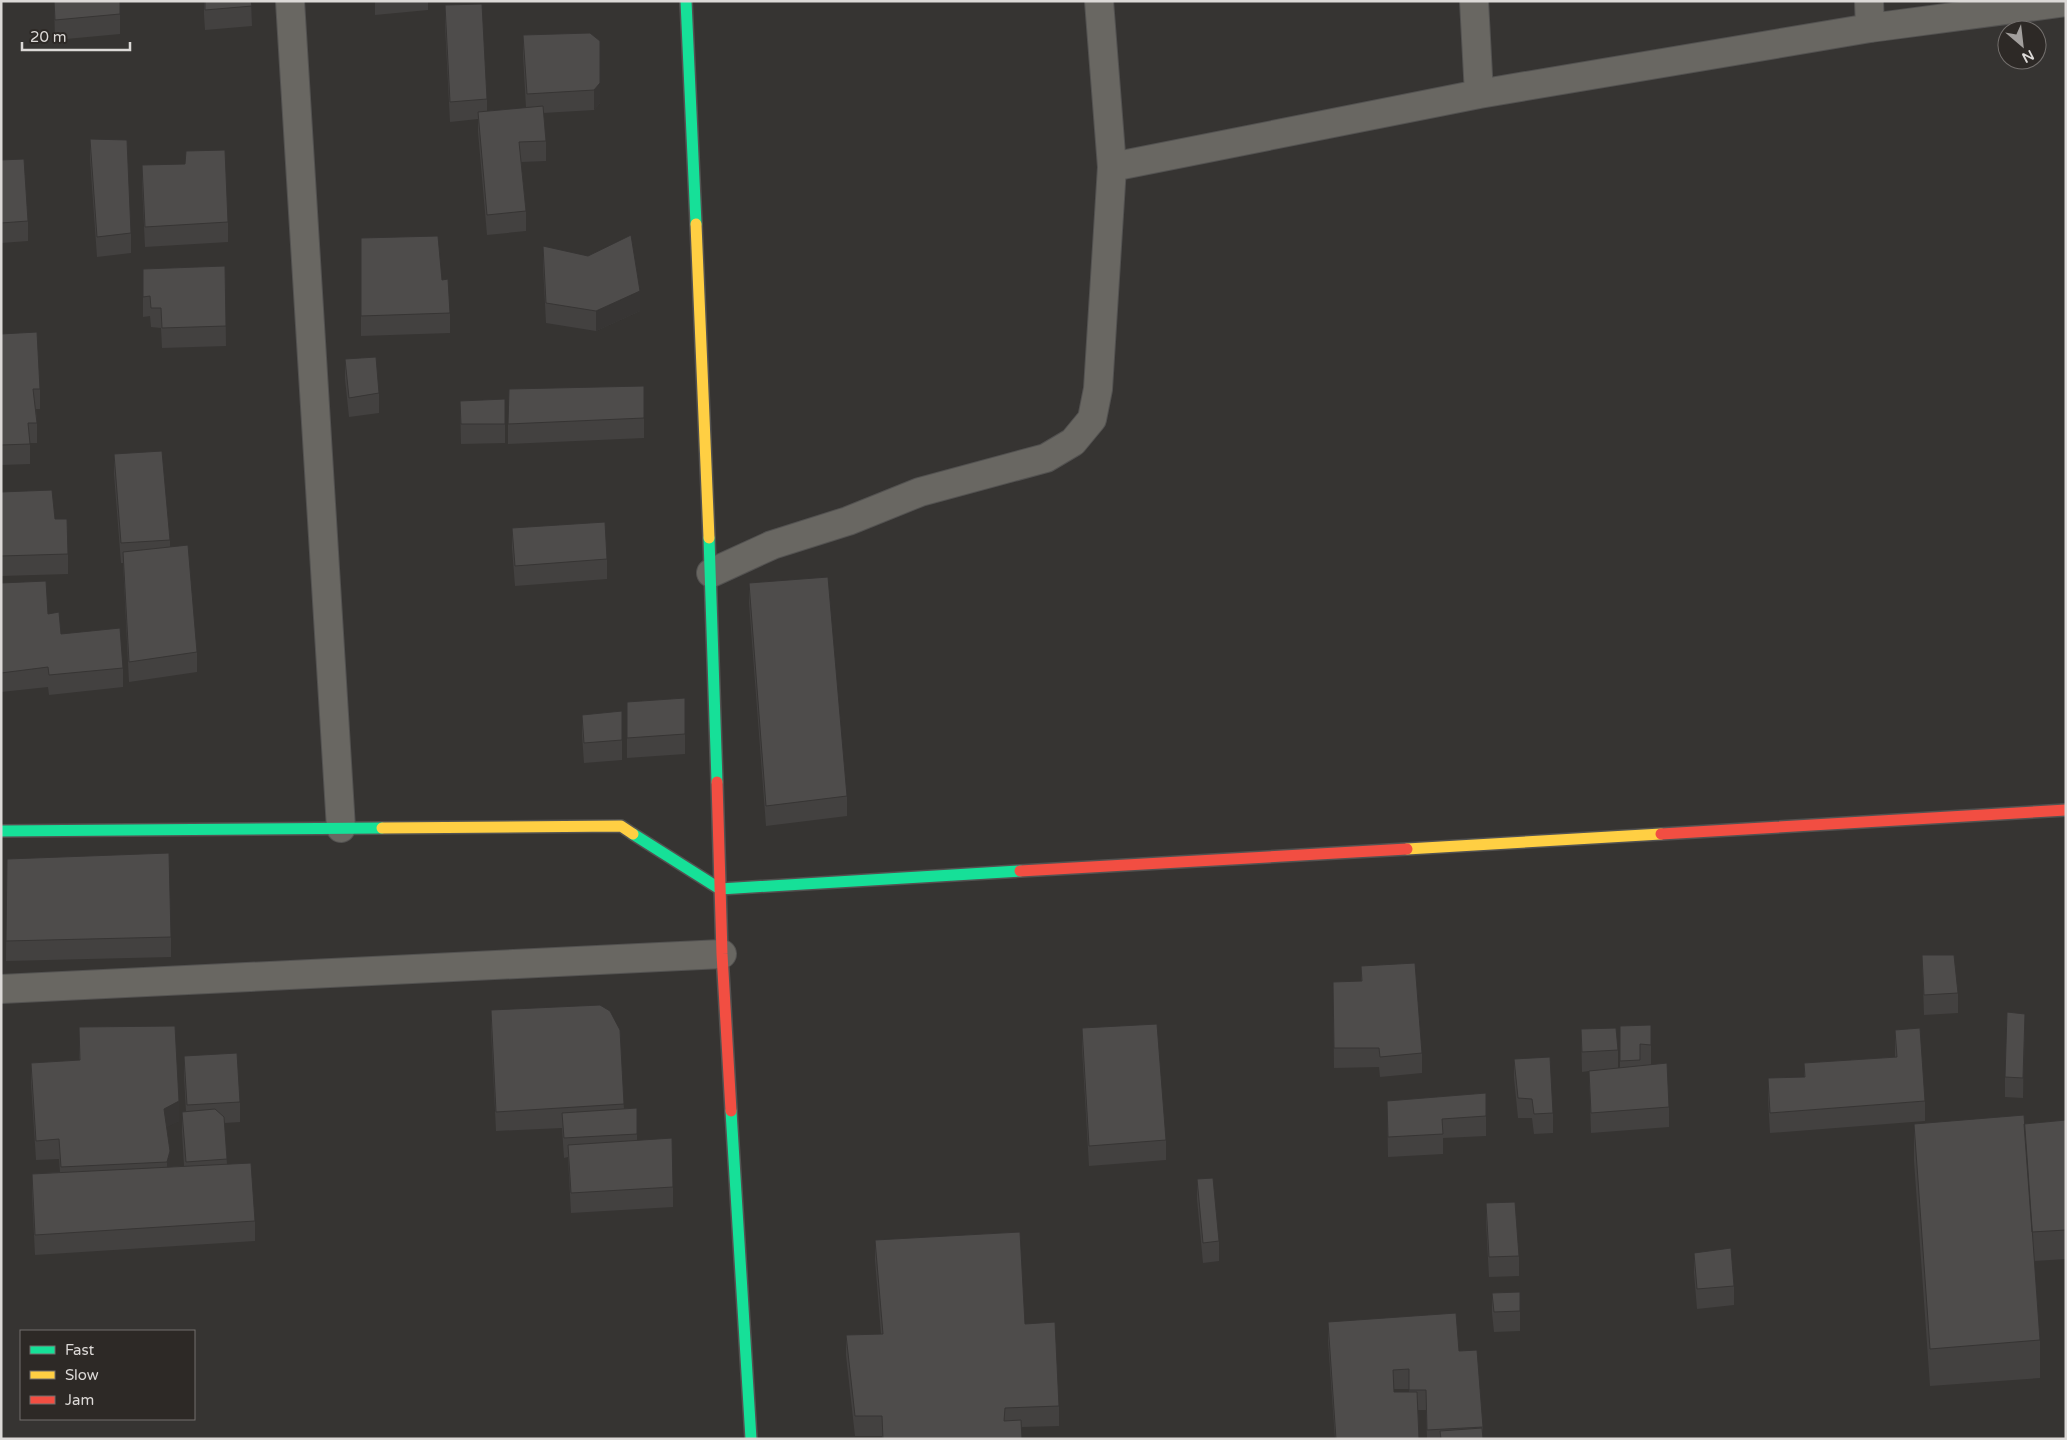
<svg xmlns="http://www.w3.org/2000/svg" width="2067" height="1440" viewBox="0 0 2067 1440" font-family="'Varela Round',sans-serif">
<rect width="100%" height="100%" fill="#363432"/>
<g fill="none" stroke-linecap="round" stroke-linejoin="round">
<g stroke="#535251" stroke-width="30">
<path id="street" d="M290 1 341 828
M1474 1 1479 94
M1869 1 1870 28
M1112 167 1479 94 1870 28 2066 2
M711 573 772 545 848 521 920 492 1046 458 1073 442 1092 419 1098 389 1112 167 1099 1
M1 989 722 954"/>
</g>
<g stroke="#535251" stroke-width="14">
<path id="fast" d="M686 1 696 224
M709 538 717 782
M1 831 382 828
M633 834 720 889 1020 871
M731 1111 751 1439"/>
</g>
<g stroke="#535251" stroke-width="14">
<path id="slow" d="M696 224 709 538
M382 828 621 826 633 834
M1407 849 1661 834"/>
</g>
<g stroke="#535251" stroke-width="14">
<path id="jam" d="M717 782 722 954 731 1111
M1661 834 2066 810
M1020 871 1407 849"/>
</g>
<use href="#street" stroke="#696762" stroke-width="28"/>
<use href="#fast" stroke="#16e098" stroke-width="11"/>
<use href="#slow" stroke="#ffcf43" stroke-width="11"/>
<use href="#jam" stroke="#f24e42" stroke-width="11"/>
</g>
<path fill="#434140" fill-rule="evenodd" d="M54 1H120V34L55 40Z
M204 1H251L252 26 205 30 204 15Z
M375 1H428V10L375 15Z
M445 5 487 99V111L526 108 523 55V35L590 33 600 103 594 110 543 113 546 141V161L521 162 526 211V231L487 235 478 132V119L450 122 445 25Z
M90 139 131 233V253L97 257 90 159Z
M1 160 28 221V241L1 243Z
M142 165 228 222V242L145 247 142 184Z
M361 238 450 313V333L361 336Z
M543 246 640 311 596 331 546 323 543 266Z
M225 266 226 346 162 348 161 328 151 327 150 316 143 317V269Z
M1 334 40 389V409H36L37 423V443H30V464L1 465Z
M345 359 379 393V413L349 417 345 379Z
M644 386V438L508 444V424Z
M505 399V443L461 444 460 401Z
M114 454 170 540V547L197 652V672L129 682 123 563H121L114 474Z
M1 492 55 519 68 554V574L1 576Z
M512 528 607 559V579L515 586 512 548Z
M1 583 48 614 61 634 123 668V687L49 695 48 687 1 692Z
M749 583 847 796V816L766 826 749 603Z
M685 698V754L627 758V702Z
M622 711V760L584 763 582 735V715Z
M7 859 171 937V957L6 961Z
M1922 955 1958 993V1013L1924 1015Z
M1361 966 1422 1053V1073L1380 1077 1379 1067 1334 1068 1333 982 1361 981Z
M491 1010 620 1030 624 1109 637 1108V1140L673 1187V1207L571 1213 568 1157 564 1158 562 1128 496 1131 491 1030Z
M1651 1025V1064L1669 1107V1127L1591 1133 1589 1071 1582 1072 1581 1029 1618 1050V1068H1620V1026Z
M79 1027 179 1121 166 1127 170 1167 184 1166 182 1132V1112H186L184 1076V1056L240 1102V1122L224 1123 227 1164 255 1221V1241L35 1255 32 1194V1174L60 1172 59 1159 36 1160 31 1083V1063L79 1060Z
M1082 1028 1166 1140V1160L1089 1166 1082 1048Z
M1895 1030 1925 1101V1121L1770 1133 1768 1098V1078L1804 1077V1063L1895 1057Z
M2025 1033 2023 1098 2005 1097V1077Z
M1514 1059 1553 1113V1133L1534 1134 1532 1118H1518L1514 1078Z
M1486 1093V1136L1443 1138V1154L1388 1157 1387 1101Z
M2066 1120V1259L2034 1261 2040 1340V1378L1930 1386 1914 1161V1124H2024Z
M1197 1179 1219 1241V1261L1203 1263 1197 1199Z
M1486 1203 1519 1256V1276L1489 1277 1486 1222Z
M875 1240 1025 1324 1059 1406V1426L1022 1427V1439H882V1436H855L846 1355V1335L881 1334 875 1260Z
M1694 1253 1734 1286V1305L1697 1309 1694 1273Z
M1520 1292V1331L1494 1332 1492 1313V1293Z
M1328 1322 1459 1351 1483 1427V1439H1427L1426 1410H1418L1419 1439H1335L1328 1341ZM1394 1389H1409V1392H1394Z"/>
<path fill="#373534" d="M600 83V103L594 110V90Z
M640 291V311L596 331V311Z
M2025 1014V1033L2023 1098V1078Z
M179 1101V1121L164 1129V1109Z
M170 1151V1171L167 1182V1162Z"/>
<path fill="#4e4c4b" stroke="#373534" d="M54 1H120V14L55 20Z
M205 1H251L252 6 205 10Z
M482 4 487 99 450 102 445 5Z
M590 33 600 41V83L594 90 527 94 523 35Z
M543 106 546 141 519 142 526 211 487 215 478 112Z
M90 139 127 140 131 233 97 237Z
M225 150 228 222 145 227 142 165 185 164 186 151Z
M24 159 28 221 1 223V160Z
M631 235 640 291 596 311 546 303 543 246 588 256Z
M438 236 442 280 448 279 450 313 361 316V238Z
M225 266 226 326 162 328 161 308H151L150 296 143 297V269Z
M37 332 40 389H33L37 423H28L30 444 1 445V334Z
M376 357 379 393 349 398 345 359Z
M644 386V418L508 424 509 389Z
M505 399V424H461L460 401Z
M162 451 170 540 121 543 114 454Z
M52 490 55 519H67L68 554 1 556V492Z
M605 522 607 559 515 566 512 528Z
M188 545 197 652 129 662 123 552Z
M828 577 847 796 766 806 749 583Z
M46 581 48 614 59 612 61 634 120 628 123 668 49 675 48 667 1 673V583Z
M685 698V734L627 738V702Z
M622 711V740L584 743 582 715Z
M169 853 171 937 6 941 7 859Z
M1922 955H1954L1958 993 1924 995Z
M1415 963 1422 1053 1380 1057 1379 1048H1334L1333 982 1362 981 1361 966Z
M600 1005 610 1011 620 1030 624 1104 496 1112 491 1010Z
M2007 1012 2025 1014 2023 1078 2005 1077Z
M1157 1024 1166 1140 1089 1146 1082 1028Z
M1651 1025V1045L1640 1044V1060L1620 1061V1026Z
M175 1026 179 1101 164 1109 170 1151 167 1162 61 1167 59 1139 36 1141 31 1063 80 1060 79 1027Z
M1616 1028 1618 1050 1582 1052 1581 1029Z
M1920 1028 1925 1101 1770 1113 1768 1078 1805 1077 1804 1063 1897 1057 1895 1030Z
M237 1053 240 1102 187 1105 184 1056Z
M1550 1057 1553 1113 1534 1114 1532 1099 1518 1098 1514 1059Z
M1667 1063 1669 1107 1591 1113 1589 1071Z
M1486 1093V1116L1442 1119 1443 1134 1388 1137 1387 1101Z
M637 1108V1134L564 1138 562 1113Z
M215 1109 224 1117 227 1159 186 1162 182 1112Z
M2024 1115 2040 1340 1930 1349 1914 1124Z
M2066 1120V1230L2032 1232 2024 1124Z
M672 1138 673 1187 571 1193 568 1145Z
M251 1163 255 1221 35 1235 32 1174Z
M1213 1178 1219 1241 1203 1243 1197 1179Z
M1515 1202 1519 1256 1489 1257 1486 1203Z
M1020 1232 1025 1324 1055 1322 1059 1406 1005 1408 1004 1421 1021 1420 1022 1439H883L882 1416H855L846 1335 883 1334 875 1240Z
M1731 1248 1734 1286 1697 1289 1694 1253Z
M1520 1292V1311L1494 1312 1492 1293Z
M1456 1313 1459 1351 1477 1350 1483 1427 1427 1430 1426 1390H1409V1369L1393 1370 1394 1392H1417L1419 1439H1336L1328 1322Z
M1482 1428 1483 1439H1441L1440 1431Z"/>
<rect width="2067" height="1440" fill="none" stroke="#dcd9d7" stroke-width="5"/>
<rect x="20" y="1330" width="175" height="90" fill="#2d2926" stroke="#736f6d"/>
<rect x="30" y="1346" width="25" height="8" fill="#16e098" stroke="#736f6d"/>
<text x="65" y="1355" font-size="15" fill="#dcd9d7">Fast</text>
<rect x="30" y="1371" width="25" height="8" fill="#ffcf43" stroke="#736f6d"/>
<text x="65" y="1380" font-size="15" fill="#dcd9d7">Slow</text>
<rect x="30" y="1396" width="25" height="8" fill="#f24e42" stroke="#736f6d"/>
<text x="65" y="1405" font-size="15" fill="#dcd9d7">Jam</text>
<g transform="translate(2022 45) rotate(152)"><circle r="24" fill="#2d2926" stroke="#736f6d"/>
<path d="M0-4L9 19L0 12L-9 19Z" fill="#a29f9d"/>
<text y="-8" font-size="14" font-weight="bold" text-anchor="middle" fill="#dcd9d7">N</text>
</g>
<path d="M22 42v8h108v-8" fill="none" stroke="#dcd9d7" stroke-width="2.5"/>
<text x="30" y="42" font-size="15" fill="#dcd9d7" stroke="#2d2926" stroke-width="4" paint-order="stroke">20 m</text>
</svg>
